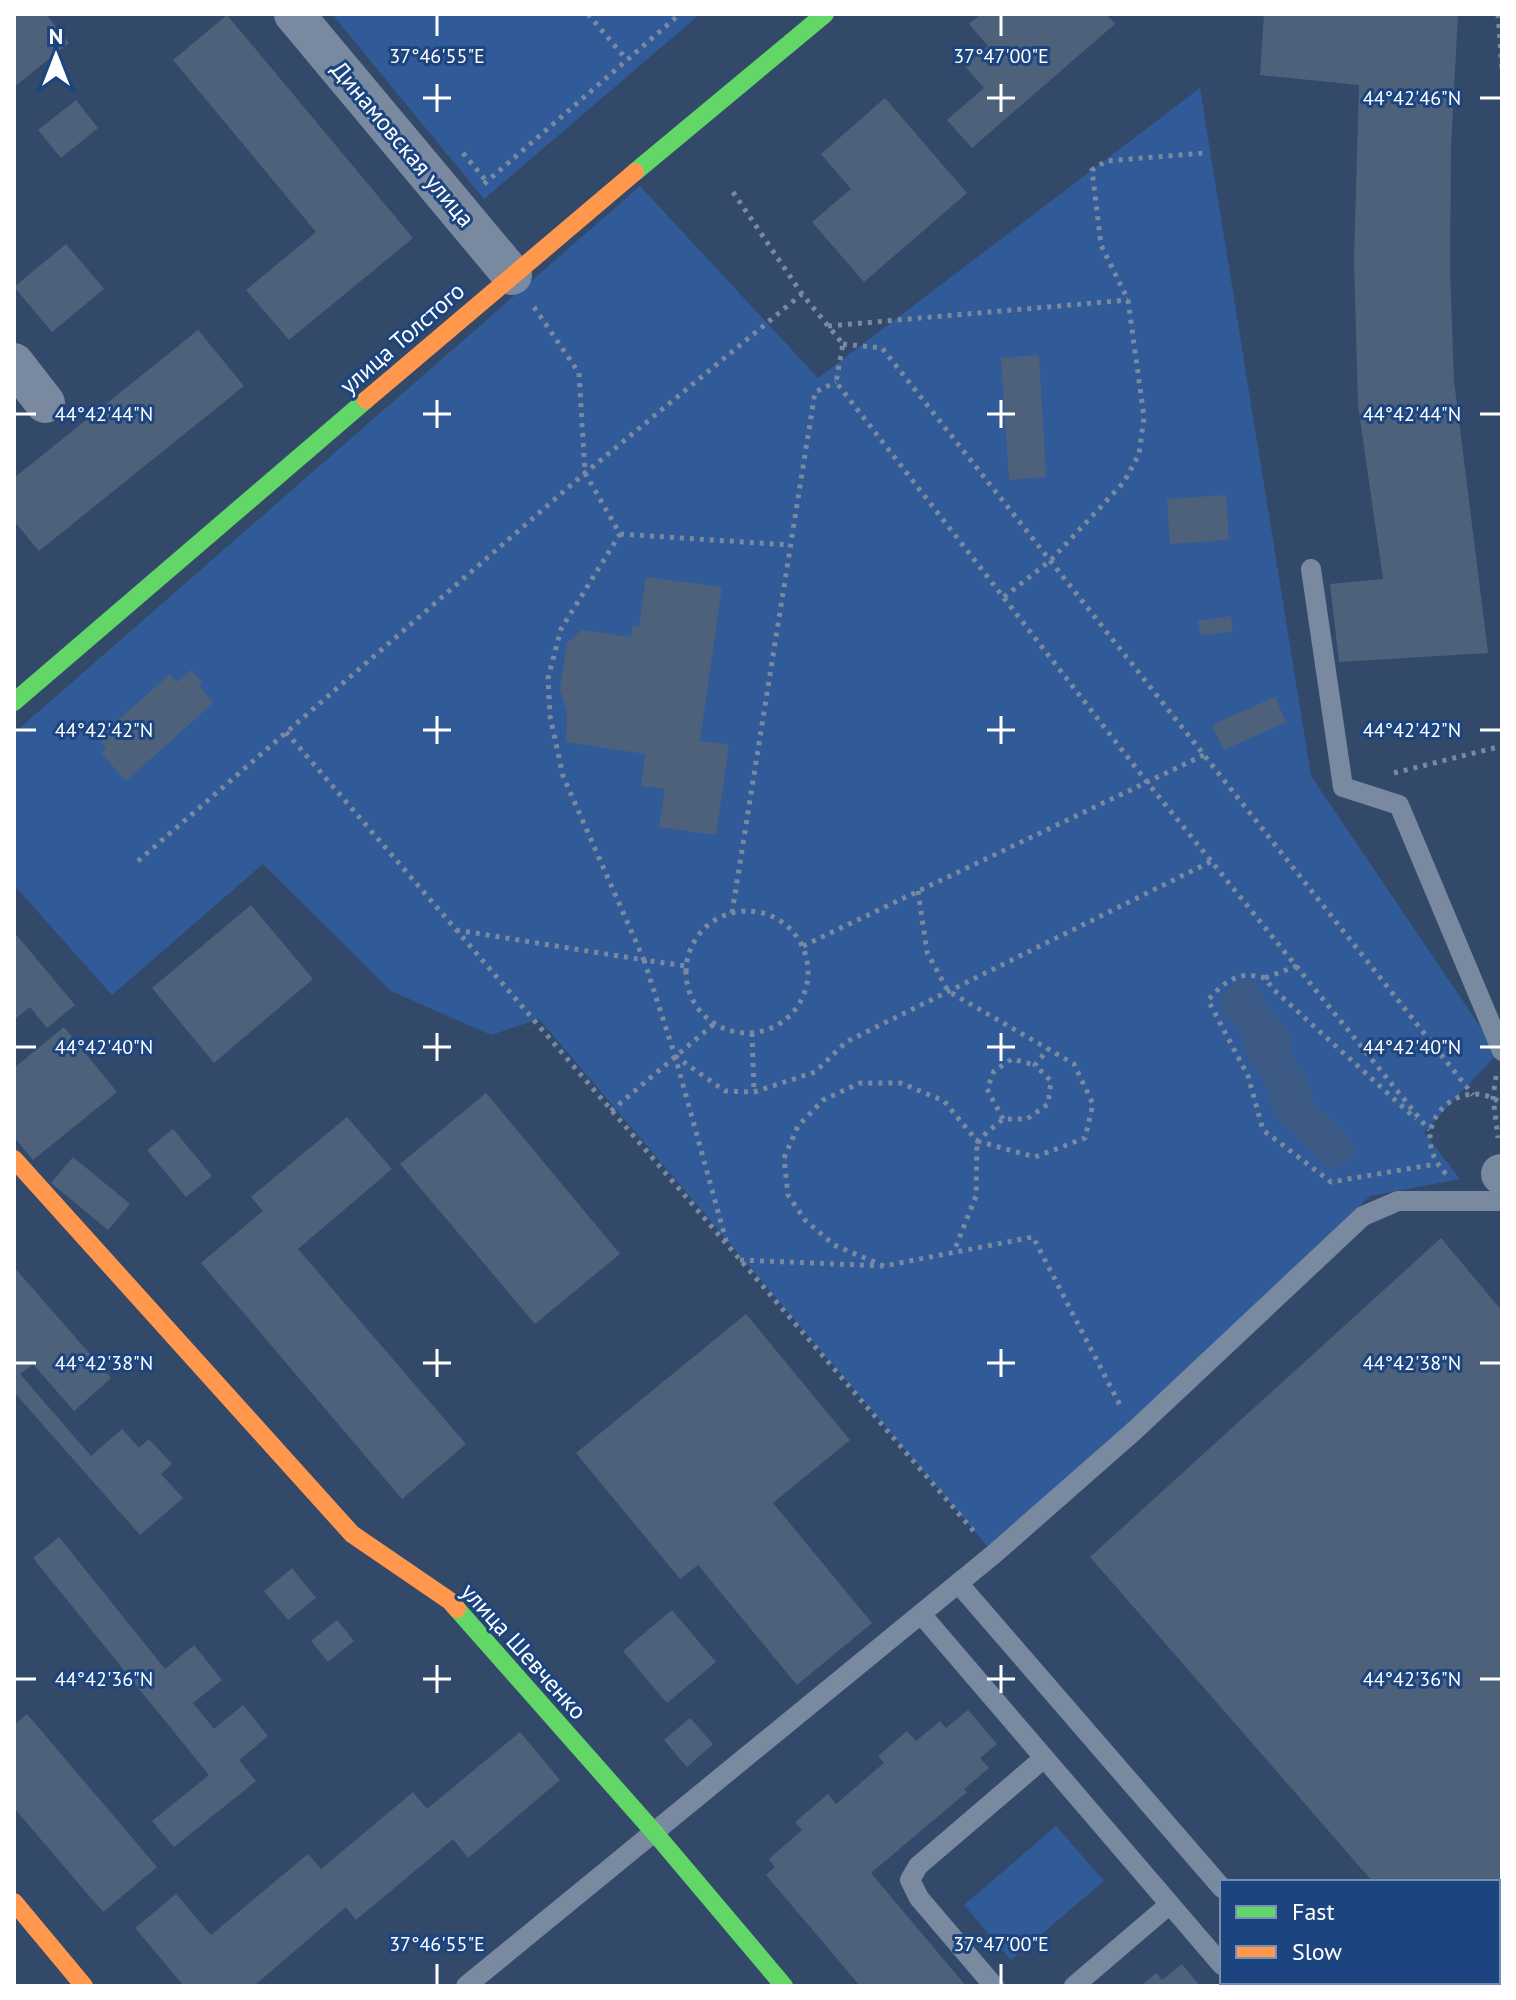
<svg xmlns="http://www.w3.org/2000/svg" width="1516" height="2000" viewBox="0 0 1516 2000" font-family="'PT Sans',sans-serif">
<rect width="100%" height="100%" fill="#33496a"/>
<path fill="#305b98" d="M332 14H700L484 199Z
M1200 88 1311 776 1498 1053 1424 1132 1460 1179 1370 1196 994 1554 539 1019 491 1035 391 991 263 864 112 995 14 885V733L640 186 818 378Z
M1056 1826 1104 1881 1011 1960 964 1905Z"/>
<path fill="#3d5a84" d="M1242 979 1256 983 1268 1008 1288 1029 1292 1042 1291 1056 1307 1079 1315 1105 1346 1133 1354 1145 1355 1159 1328 1170 1304 1143 1276 1119 1265 1084 1245 1053 1239 1030 1225 1015 1218 1002 1231 985Z"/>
<path fill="#4e617b" d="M14 14H46L69 43 14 87Z
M981 14H1106L1115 24 972 148 947 120 984 88 965 66 988 46 969 24Z
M1264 14H1458L1451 147 1450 271 1454 381 1488 653 1339 662 1330 584 1383 579 1358 405 1354 260 1359 85 1260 75Z
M227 15 413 238 289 340 246 290 316 232 173 60Z
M885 98 967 193 864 282 812 222 851 189 821 154Z
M76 100 98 128 61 158 38 130Z
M66 244 104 289 52 332 14 287Z
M198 330 244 386 39 551 14 521V478Z
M1039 355 1046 477 1009 480 1001 358Z
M1226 495 1229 540 1170 544 1167 499Z
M646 577 722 587 700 741 729 745 716 835 659 827 665 789 641 786 645 754 566 742 567 713 560 689 567 643 582 630 631 637 633 625 639 627Z
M1231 616 1233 631 1201 636 1198 621Z
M191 670 203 683 199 686 213 703 126 781 101 753 106 748 101 742 118 727 115 723 170 674 177 682Z
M1275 697 1286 722 1224 750 1212 725Z
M251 905 313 979 214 1063 152 988Z
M14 932 75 1005 47 1028 30 1007 14 1020Z
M64 1027 117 1092 33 1160 14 1137V1068Z
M486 1093 620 1254 535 1324 400 1164Z
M347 1117 392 1169 298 1249 466 1444 402 1499 201 1263 263 1211 251 1197Z
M173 1129 212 1176 186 1197 147 1150Z
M73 1157 130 1204 108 1230 51 1183Z
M1441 1238 1502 1311V1923L1498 1922V1882H1373L1090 1557Z
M14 1267 111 1378 74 1411 33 1364 20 1374 91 1456 122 1429 139 1448 149 1439 172 1464 161 1474 183 1498 140 1535 14 1392Z
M746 1314 850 1440 773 1503 872 1623 797 1685 698 1565 680 1579 576 1453Z
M59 1537 165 1669 194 1645 222 1680 193 1703 214 1729 243 1705 268 1736 239 1760 256 1781 174 1847 152 1821 209 1775 33 1558Z
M292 1568 316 1598 288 1620 264 1591Z
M672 1610 716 1662 667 1703 623 1651Z
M337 1620 354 1641 328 1662 311 1641Z
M968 1710 997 1744 980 1758 989 1768 964 1789 967 1792 871 1873 966 1986H860L766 1875 775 1867 769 1859 802 1830 795 1822 828 1794 836 1804 884 1763 878 1756 907 1731 916 1741 940 1721 946 1728Z
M27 1714 157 1867 103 1912 14 1808V1725Z
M690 1718 713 1744 687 1767 664 1740Z
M520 1732 560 1780 468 1858 453 1839 356 1920 346 1907 254 1986H184L135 1928 176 1894 211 1935 308 1854 321 1869 413 1792 427 1809Z
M1182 1964 1200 1986H1141L1156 1973 1162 1980Z"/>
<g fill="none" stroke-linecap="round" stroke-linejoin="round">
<path stroke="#7989a0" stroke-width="5" stroke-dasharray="4 6" stroke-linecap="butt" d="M588 14 627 60
M1498 14 1502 68
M463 153 487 182
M484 184 680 14
M733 192 802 294 843 344 836 382 1147 782 1429 1130
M534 307 579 373 585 473 620 534 561 629 548 678 550 716 563 776 644 960 686 966
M828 326 1128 300
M843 344 882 348 1473 1095
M620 534 790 545
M1004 597 1051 560 1124 482 1139 454 1144 417 1128 300 1101 245 1092 170 1106 161 1204 153
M286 732 977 1535
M1394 773 1502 746
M138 861 585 473 802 294
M918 891 927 952 948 991 1074 1064 1093 1104 1085 1138 1035 1157 977 1141 976 1196 954 1251
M686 972a61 61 0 1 1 122 0a61 61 0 1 1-122 0Z
M732 913 815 392 836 382
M456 930 644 960 675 1056 727 1244
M803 946 1206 754
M1297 966 1265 978 1273 989 1416 1119
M1265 978C1239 970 1225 981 1208 1000L1248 1076 1263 1130 1331 1182 1436 1164
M752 1033 754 1092
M675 1056 725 1091 754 1092 815 1072 846 1042 1212 861
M1496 1076 1493 1097 1498 1138
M611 1111 714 1024
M1003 1119 987 1089 994 1071 1012 1059 1035 1065
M1446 1174C1401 1127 1461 1071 1502 1104
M740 1260 884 1266 1033 1237 1122 1409
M884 1266 834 1245 805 1220 788 1195 784 1158 798 1126 823 1100 860 1083H901L944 1101 977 1141 1003 1119H1027L1048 1104 1051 1081 1035 1065 1048 1049"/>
<path stroke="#7989a0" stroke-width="20" d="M1311 569 1343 787 1399 805 1502 1051
M958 1583 1222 1888
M921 1614 1222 1965
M1237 1982 1240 1986
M1303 1982 1308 1986
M466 1986 994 1554 1134 1431 1363 1216 1398 1201H1502
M994 1986 919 1898 910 1880 918 1866 1044 1758
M1074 1986 1170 1904"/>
<path stroke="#7989a0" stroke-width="40" d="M294 14 512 275
M14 363 45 403
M1501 1174 1502 1175"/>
<path stroke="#63d668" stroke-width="18" d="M635 172 825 14
M14 702 366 400
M457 1609 654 1832 784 1986"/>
<path stroke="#ff974d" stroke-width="18" d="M366 400 635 172
M14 1159 352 1534 450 1601 457 1609
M14 1902 84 1986"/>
</g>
<path fill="none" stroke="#fff" stroke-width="3" d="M437 16V36M1001 16V36M437 84V112M1001 84V112M423 98H451M987 98H1015M1480 98H1500M437 400V428M1001 400V428M16 414H36M423 414H451M987 414H1015M1480 414H1500M437 716V744M1001 716V744M16 730H36M423 730H451M987 730H1015M1480 730H1500M437 1033V1061M1001 1033V1061M16 1047H36M423 1047H451M987 1047H1015M1480 1047H1500M437 1349V1377M1001 1349V1377M16 1363H36M423 1363H451M987 1363H1015M1480 1363H1500M437 1665V1693M1001 1665V1693M16 1679H36M423 1679H451M987 1679H1015M1480 1679H1500M437 1964V1984M1001 1964V1984"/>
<g text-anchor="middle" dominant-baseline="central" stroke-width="6" stroke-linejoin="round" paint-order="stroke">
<g font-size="24" fill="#fff" stroke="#1c4580">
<text transform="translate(403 144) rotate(50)">Динамовская улица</text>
<text transform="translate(402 338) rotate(-41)">улица Толстого</text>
<text transform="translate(524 1651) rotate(48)">улица Шевченко</text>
</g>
</g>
<g font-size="20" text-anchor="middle" fill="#fff" stroke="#1c4580" stroke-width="6" stroke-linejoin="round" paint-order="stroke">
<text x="437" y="63">37°46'55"E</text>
<text x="1001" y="63">37°47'00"E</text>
<text x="1412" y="105">44°42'46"N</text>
<text x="104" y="421">44°42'44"N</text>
<text x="1412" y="421">44°42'44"N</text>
<text x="104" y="737">44°42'42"N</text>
<text x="1412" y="737">44°42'42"N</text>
<text x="104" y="1054">44°42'40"N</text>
<text x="1412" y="1054">44°42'40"N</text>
<text x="104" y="1370">44°42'38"N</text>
<text x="1412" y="1370">44°42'38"N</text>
<text x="104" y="1686">44°42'36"N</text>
<text x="1412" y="1686">44°42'36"N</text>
<text x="437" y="1951">37°46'55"E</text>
<text x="1001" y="1951">37°47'00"E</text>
</g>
<rect width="1516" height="2000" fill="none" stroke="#ffffff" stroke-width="32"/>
<rect x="1220" y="1880" width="280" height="104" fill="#1c4580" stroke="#778fb3" stroke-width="2"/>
<rect x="1236" y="1906" width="40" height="12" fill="#63d668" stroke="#778fb3" stroke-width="2"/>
<text x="1292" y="1920" font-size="24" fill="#ffffff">Fast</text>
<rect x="1236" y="1946" width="40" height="12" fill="#ff974d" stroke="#778fb3" stroke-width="2"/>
<text x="1292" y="1960" font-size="24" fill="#ffffff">Slow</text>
<g transform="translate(56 56)" stroke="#1c4580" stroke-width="6" paint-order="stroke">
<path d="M0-6L14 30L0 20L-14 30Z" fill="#ffffff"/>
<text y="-12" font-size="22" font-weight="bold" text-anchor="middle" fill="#ffffff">N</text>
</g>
</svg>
